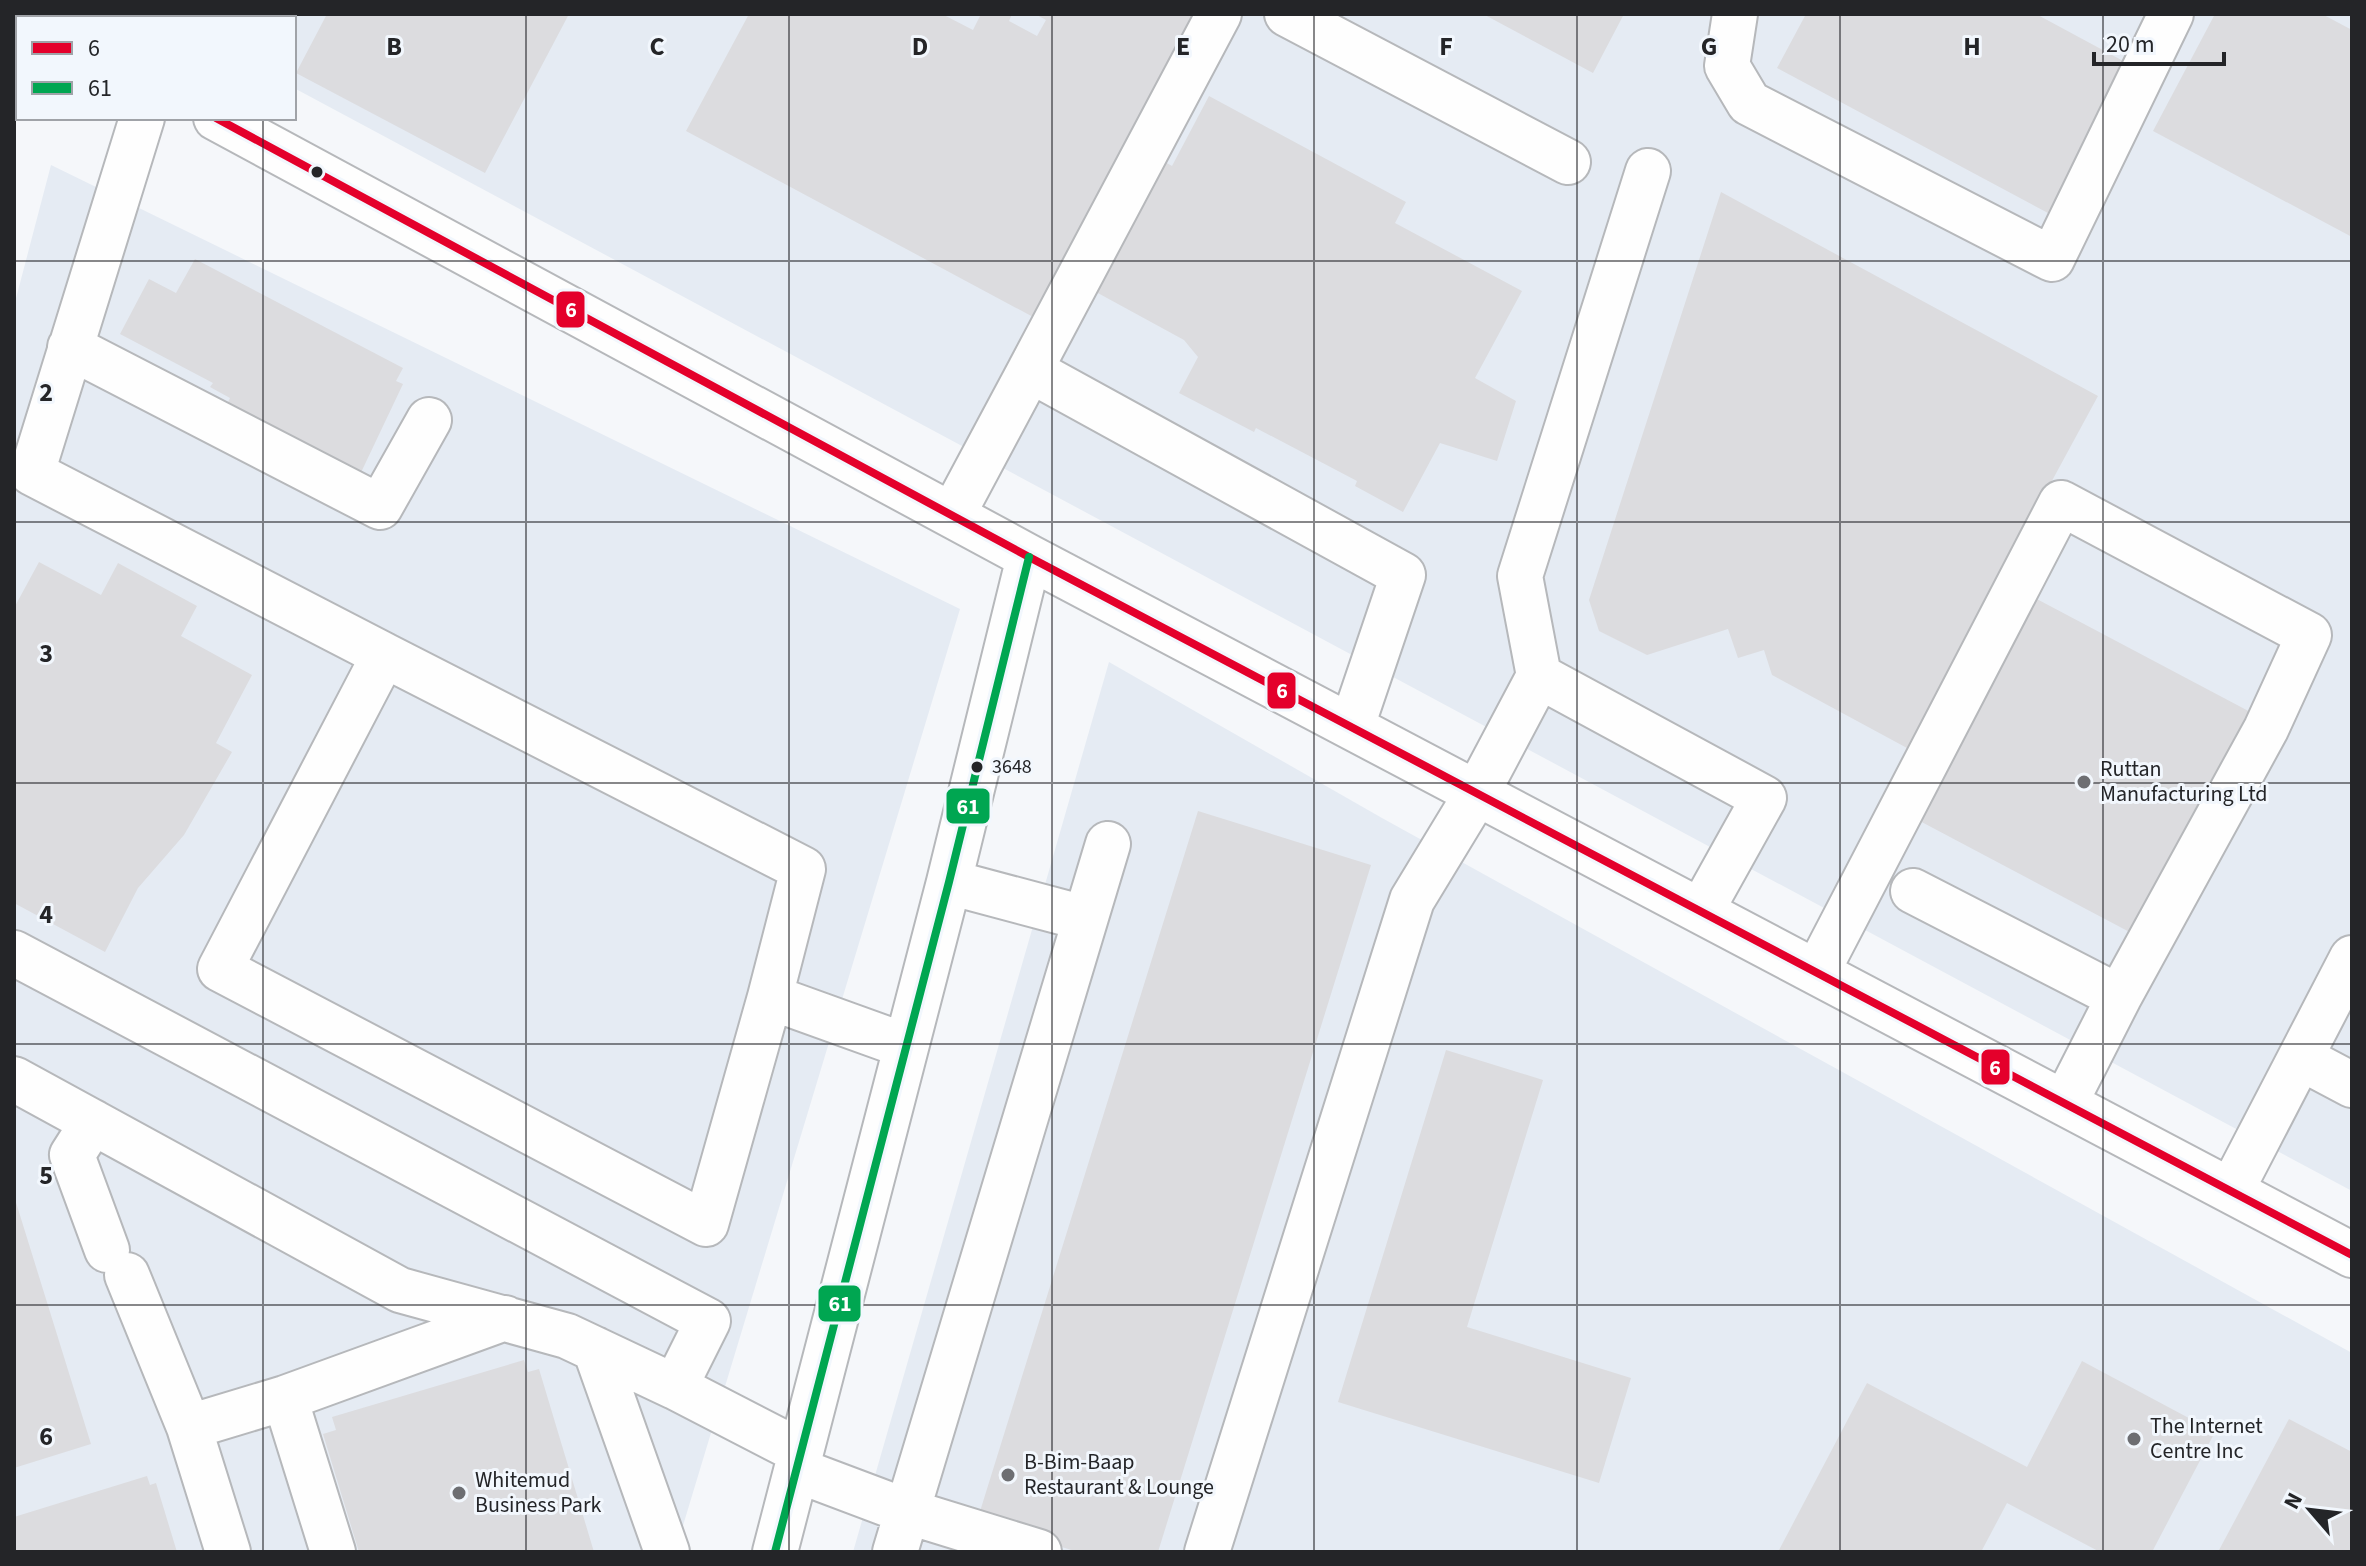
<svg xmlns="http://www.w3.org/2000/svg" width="2366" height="1566" viewBox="0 0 2366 1566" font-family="'Source Sans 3',sans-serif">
<rect width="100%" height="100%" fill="#f5f7fa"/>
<path fill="#e5ebf3" d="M198 14H2352V1191L294 88V18H199Z
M51 165 960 609 675 1552H14V306Z
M1109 662 1382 818 2352 1353V1552H853Z"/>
<path fill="#dcdcdf" d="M327 14H569L485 173 296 73Z
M749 14H942L973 30 981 14H1012L1009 21 1037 36 1046 20 1035 14H1199L1035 318 686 131Z
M1483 14H1624L1593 73Z
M1806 14H2036L2138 69 2063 221 1777 68Z
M2215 14H2322L2352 30V237L2153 131Z
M1209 96 1406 202 1395 223 1522 291 1475 378 1516 401 1497 461 1440 443 1403 512 1355 486 1357 481 1256 428 1254 432 1179 393 1198 357 1184 340 1096 292 1165 162 1172 166Z
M1721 192 2098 396 1907 748 1772 675 1764 650 1738 658 1728 629 1647 655 1599 631 1589 600Z
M195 259 403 368 396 381 403 384 356 483 227 404 230 398 210 387 213 383 120 334 149 279 176 293Z
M39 562 101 595 118 563 197 606 181 636 252 675 216 743 232 752 184 835 138 888 105 952 14 903V608Z
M2033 597 2256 715 2139 937 1916 819Z
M1198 811 1371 865 1158 1552H1078L977 1521Z
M1446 1050 1543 1080 1467 1327 1631 1378 1599 1483 1338 1402Z
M14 1196 91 1444 14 1468Z
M524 1360 528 1372 539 1369 594 1552H359L323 1434 336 1430 332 1417Z
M2082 1361 2215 1432 2152 1552H2100L2007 1503 1981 1552H1778L1867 1383 2027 1467Z
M2289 1419 2352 1452V1552H2218Z
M147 1476 150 1485 156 1483 177 1552H14V1517Z"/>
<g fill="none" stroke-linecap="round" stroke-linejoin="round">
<g stroke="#b6b8bb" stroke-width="48">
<path id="minor" d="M1287 14 1568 162
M1735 14 1727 66 1749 103 2052 259 2171 14
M130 18 131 14
M142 118 32 473 384 655
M216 118 1029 557 2352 1255
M70 347 380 507 429 420
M1030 370 1219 14
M953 514 1030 370 1403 575 1352 726
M1539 676 1764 798 1701 911
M949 882 1084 918
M1913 891 2119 997
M14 953 708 1321 675 1387
M1817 972 2061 503 2309 635 2266 729 2119 997 2065 1103
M770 997 706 1224 220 969 384 655 803 869 770 997 906 1046
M2301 1058 2352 1085
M14 1079 400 1290 567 1336 675 1387 801 1452
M93 1122 72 1155 107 1250
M2231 1191 2352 958
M127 1275 189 1427 285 1398 505 1318
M595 1349 667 1552
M285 1398 333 1552
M189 1427 228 1552
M797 1470 906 1511 1039 1552
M775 1552 949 882 1029 557
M895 1552 1108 844
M1207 1552 1412 900 1477 793 1539 676 1520 576 1648 171"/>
</g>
<use href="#minor" stroke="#fefefe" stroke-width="44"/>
<g stroke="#f2f7fd" stroke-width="14">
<path id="bus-1" d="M216 118 1029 557 2352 1255"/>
</g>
<g stroke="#f2f7fd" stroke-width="14">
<path id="bus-2" d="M775 1552 949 882 1029 557"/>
</g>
<use href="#bus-1" stroke="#e4002b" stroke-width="8"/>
<use href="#bus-2" stroke="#00a651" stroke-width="8"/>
</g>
<path fill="none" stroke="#242528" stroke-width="2" stroke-opacity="0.55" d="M263 14V18M526 14V1552M789 14V1552M1052 14V1552M1314 14V1552M1577 14V1552M1840 14V1552M2103 14V1552M263 118V1552M14 261H2352M14 522H2352M14 783H2352M14 1044H2352M14 1305H2352"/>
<g fill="#242528" stroke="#f2f7fd" stroke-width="3">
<circle cx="317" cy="172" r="7"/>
<circle cx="977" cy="767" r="7"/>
</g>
<g fill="#6d6e72" stroke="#f2f7fd" stroke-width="3">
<circle cx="2084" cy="782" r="8"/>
<circle cx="2134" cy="1439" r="8"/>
<circle cx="1008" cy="1475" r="8"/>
<circle cx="459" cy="1493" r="8"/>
</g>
<g text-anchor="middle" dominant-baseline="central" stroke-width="6" stroke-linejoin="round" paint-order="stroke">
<g font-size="20" fill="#242528" stroke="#f2f7fd" text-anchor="start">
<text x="992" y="767">3648</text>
</g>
<g font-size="22" fill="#242528" stroke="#f2f7fd" text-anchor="start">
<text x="2100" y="769">Ruttan<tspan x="2100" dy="25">Manufacturing Ltd</tspan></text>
<text x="2150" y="1426">The Internet<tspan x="2150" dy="25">Centre Inc</tspan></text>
<text x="1024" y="1462">B-Bim-Baap<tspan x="1024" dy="25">Restaurant &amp; Lounge</tspan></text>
<text x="475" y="1480">Whitemud<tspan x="475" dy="25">Business Park</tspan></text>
</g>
</g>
<g font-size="26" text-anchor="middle" font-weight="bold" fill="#242528" stroke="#f2f7fd" stroke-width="6" stroke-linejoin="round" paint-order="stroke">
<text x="394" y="55">B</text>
<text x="657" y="55">C</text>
<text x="920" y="55">D</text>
<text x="1183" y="55">E</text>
<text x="1446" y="55">F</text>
<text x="1709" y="55">G</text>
<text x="1972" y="55">H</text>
<text x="46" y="401">2</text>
<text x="46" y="662">3</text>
<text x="46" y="923">4</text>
<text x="46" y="1184">5</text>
<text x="46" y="1445">6</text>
</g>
<g stroke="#f2f7fd" stroke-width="3">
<rect x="555" y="290" width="31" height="39" rx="8" fill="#e4002b"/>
<rect x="1266" y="671" width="31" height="39" rx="8" fill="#e4002b"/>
<rect x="945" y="787" width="46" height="38" rx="8" fill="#00a651"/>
<rect x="1980" y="1048" width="31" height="38" rx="8" fill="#e4002b"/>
<rect x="817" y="1284" width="45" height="39" rx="8" fill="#00a651"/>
</g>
<g font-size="22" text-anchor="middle" font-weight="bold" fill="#fff">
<text x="571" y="317">6</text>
<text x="1282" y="698">6</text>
<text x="968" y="814">61</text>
<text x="1995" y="1075">6</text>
<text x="840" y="1311">61</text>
</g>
<rect width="2366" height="1566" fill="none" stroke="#242528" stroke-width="32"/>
<rect x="16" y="16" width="280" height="104" fill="#f2f7fd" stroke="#a0a3a8" stroke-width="2"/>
<rect x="32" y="42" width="40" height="12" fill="#e4002b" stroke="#a0a3a8" stroke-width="2"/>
<text x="88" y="56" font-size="24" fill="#242528">6</text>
<rect x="32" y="82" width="40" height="12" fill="#00a651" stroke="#a0a3a8" stroke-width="2"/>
<text x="88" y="96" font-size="24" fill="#242528">61</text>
<g transform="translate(2310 1510) rotate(298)" stroke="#f2f7fd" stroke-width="6" paint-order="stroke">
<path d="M0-6L14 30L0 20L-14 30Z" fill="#242528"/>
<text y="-12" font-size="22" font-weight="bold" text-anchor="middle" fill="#242528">N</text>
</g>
<path d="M2094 52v12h130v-12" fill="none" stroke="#242528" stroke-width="4"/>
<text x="2106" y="52" font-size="24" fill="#242528" stroke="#f2f7fd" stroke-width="6" paint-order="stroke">20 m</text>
</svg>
